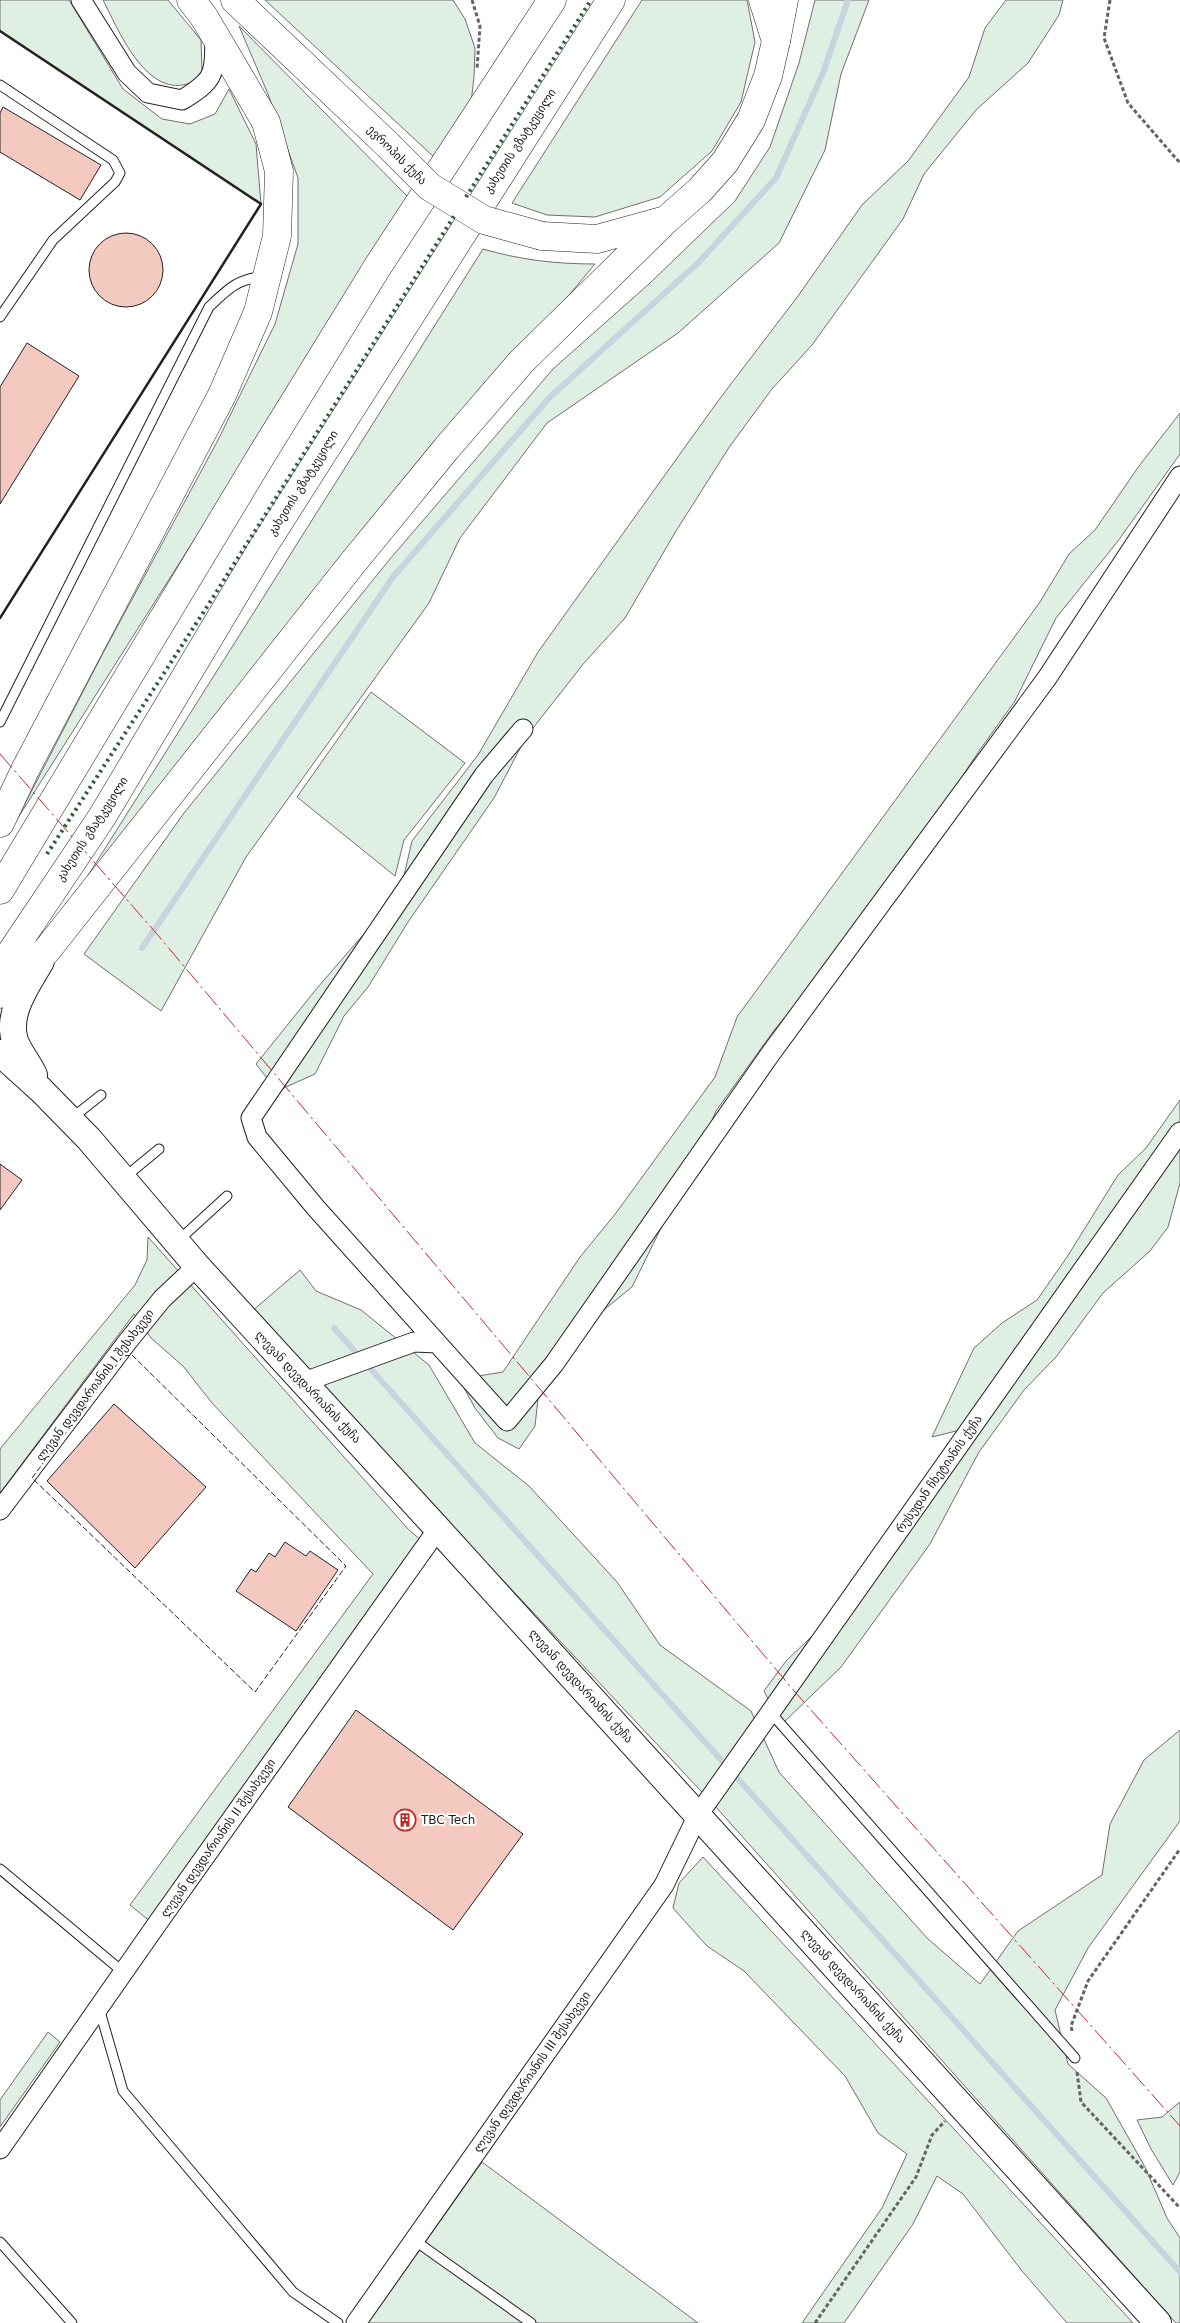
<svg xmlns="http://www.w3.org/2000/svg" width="1180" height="2323" viewBox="0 0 1180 2323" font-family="'DejaVu Sans','Noto Sans Georgian',sans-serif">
<rect width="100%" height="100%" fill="#fff"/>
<path fill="#e0efe3" stroke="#6f6f6f" d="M0 0H69L123 89 162 119 190 124 215 114 229 89 256 144 261 204 0 31Z
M103 0H168L201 40 202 73C198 77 192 83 187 84 145 96 118 29 103 0Z
M265 0H453L465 19 475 48 474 77 471 103 436 159Z
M642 0H747L755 42 741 102 712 151 660 197 595 217 547 215 512 203Z
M815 0H869L841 74 825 150 779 243 678 333 547 423 460 538 429 603 246 857 161 1011 84 954 184 813 390 559 553 369 650 283 735 201 770 147 799 63Z
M1006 0H1063L1059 15 1028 63 976 110 924 174 903 219 812 345 772 389 730 446 676 531 625 618 584 663 526 737 494 798 408 922 368 987 344 1016 315 1074 277 1091 256 1064 318 987 376 920 402 884 412 841 478 755 538 652 718 401 798 296 862 205 908 161 969 77 985 28Z
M239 26 410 199 16 821 103 653 218 440 275 324 298 244V178L268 94Z
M483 249C521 260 556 264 595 264L519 355 95 883 87 877Z
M1180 413V454L1118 541 1056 618 1015 701 979 751 880 901 852 939 775 1029 716 1111 696 1157 632 1287 594 1318 554 1371 538 1399 535 1426 519 1449 498 1438 475 1408 459 1379 503 1372 580 1257 616 1213 715 1077 737 1017 1040 602 1069 554 1095 530 1139 466Z
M371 692 465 763 404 840 395 876 297 797Z
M1180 1100V1183L1168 1227 1150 1251 1103 1293 1056 1357 1024 1390 979 1452 930 1544 841 1667 781 1725 764 1691 786 1661 832 1617 960 1430 932 1437 974 1348 1002 1323 1037 1300 1067 1257 1118 1175 1146 1148Z
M148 1237 409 1530 422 1541 152 1923 130 1905 373 1574 212 1403 183 1366 151 1338 134 1314 0 1493V1449L135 1285 147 1260Z
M300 1270 316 1291 361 1310 429 1365 475 1443 529 1486 617 1582 660 1645 751 1711 779 1772 927 1938 980 1984 1018 1931 1102 1875 1110 1824 1144 1760 1180 1730V1821L1088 1948 1055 2010 1068 2064 1106 2098 1145 2167 1167 2218 1180 2238V2323H1176L715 1806 251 1312Z
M703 1857 1133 2323H1067L1022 2271 963 2194 937 2176 913 2224 844 2323H802L882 2208 907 2154 878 2133 845 2076 744 1971 707 1946 673 1908 679 1883Z
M48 2032 60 2042 0 2127V2100Z
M1180 2102V2172L1173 2185 1151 2149 1137 2120 1162 2117Z
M482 2162 698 2323H368Z"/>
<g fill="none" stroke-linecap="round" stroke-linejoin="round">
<path stroke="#c7d3dd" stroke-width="6" d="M142 948 393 577 549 398 698 263 776 178 823 73 848 0
M334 1328 1180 2272"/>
</g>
<path fill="#f3c9c0" stroke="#222" d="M3 107 101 165 80 200 0 152V113Z
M89 270a37 37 0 1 1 74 0a37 37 0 1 1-74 0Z
M27 343 79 376 0 504V387Z
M0 1164 22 1180 0 1210Z
M114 1404 206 1487 135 1568 47 1481Z
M285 1542 306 1556 310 1551 338 1570 296 1631 236 1591 251 1569 256 1572 269 1553 275 1557Z
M356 1710 523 1834 453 1930 288 1807Z"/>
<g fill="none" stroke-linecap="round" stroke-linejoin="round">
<g stroke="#222" stroke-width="11">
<path id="service" d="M0 85 113 160 120 173 115 182 53 240 0 317
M0 722 209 307C229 288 236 280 264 276
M72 1118 101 1095
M125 1177 159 1149
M179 1240 227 1196
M771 1713 1075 2058
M0 1869 123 1972
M99 2008 123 2091 293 2292 338 2323
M414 2240 531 2323
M0 2242 72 2323"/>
</g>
<g stroke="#222" stroke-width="21">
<path id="minor" d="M81 0 127 73 148 93 182 100C216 79 214 75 215 37
M523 729 484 775 251 1118 257 1137 316 1208 507 1421 554 1364 771 1053 1047 678 1180 476
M304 1382 414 1342 437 1343
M0 1510 128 1341 162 1299 197 1266
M0 2149 157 1924 438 1529
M356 2323 664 1885 698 1815 1180 1132"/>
</g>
<g stroke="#222" stroke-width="28">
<path id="secondary" d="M0 1053 41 1090 89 1139 197 1266 438 1529 1158 2323
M34 1075C29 1064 19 1052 15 1041 6 1013 28 984 41 961"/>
</g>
<g stroke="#222" stroke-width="29">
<path id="primary" d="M235 0 388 145
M542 236 597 239 666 220 700 190 725 162 751 120 768 76 776 41 763 0"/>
</g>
<g stroke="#222" stroke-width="29">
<path id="trunk" d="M776 41 784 0
M0 823 25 770 222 395 258 312 277 236 279 171 266 122 204 17 191 0
M0 890 261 456 378 266 552 0
M0 969 102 817 263 547 611 0
M0 994 21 977 47 950 351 565 446 449 521 362 666 220"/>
</g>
<path stroke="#646464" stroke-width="3" stroke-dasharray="4 2.5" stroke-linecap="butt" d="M472 0 480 26 477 69
M1110 0 1104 38 1128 103 1180 163
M1072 2031 1071 2026 1088 1981 1180 1849
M1077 2072 1081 2102 1180 2208
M815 2323 916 2177 932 2135 945 2121"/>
<use href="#service" stroke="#fff" stroke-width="9"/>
<use href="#minor" stroke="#fff" stroke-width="19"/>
<use href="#secondary" stroke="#fff" stroke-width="26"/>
<use href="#primary" stroke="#fff" stroke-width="28"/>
<use href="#trunk" stroke="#fff" stroke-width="28"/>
<g stroke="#222" stroke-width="29" stroke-linecap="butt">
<path id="primary-bridge" d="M388 145 430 187 484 220 542 236"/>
</g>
<use href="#primary-bridge" stroke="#fff" stroke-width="28"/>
<path stroke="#2f5e38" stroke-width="4" stroke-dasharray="2.5 4" stroke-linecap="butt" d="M466 197 591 0
M47 854 212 599 456 213"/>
<path stroke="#222" stroke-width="1" stroke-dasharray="6 2.5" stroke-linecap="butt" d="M132 1355 346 1566 255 1692 32 1478 123 1356Z"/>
<path stroke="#222" stroke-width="2.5" d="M0 31 261 204 0 618"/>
<path stroke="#c62828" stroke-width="1" stroke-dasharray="18 4 2.5 4" stroke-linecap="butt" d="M0 754 156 933 795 1692 1180 2126"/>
</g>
<defs>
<g id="building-ring" transform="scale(1.125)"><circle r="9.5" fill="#fff" stroke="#c62828" stroke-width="1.5"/><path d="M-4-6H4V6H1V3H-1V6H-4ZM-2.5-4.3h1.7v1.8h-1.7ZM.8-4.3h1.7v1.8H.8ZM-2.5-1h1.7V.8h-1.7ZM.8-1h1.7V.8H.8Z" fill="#c62828"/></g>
</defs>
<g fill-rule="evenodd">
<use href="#building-ring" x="405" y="1820"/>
</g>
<g text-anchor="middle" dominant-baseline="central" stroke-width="4" stroke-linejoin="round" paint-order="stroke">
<g font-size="12" fill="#222" stroke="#fff">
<text transform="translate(520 141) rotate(-57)">კახეთის გზატკეცილი</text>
<text transform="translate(397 155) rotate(45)">ევროპის ქუჩა</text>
<text transform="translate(303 483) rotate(-58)">კახეთის გზატკეცილი</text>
<text transform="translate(92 829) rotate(-57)">კახეთის გზატკეცილი</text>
<text transform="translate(95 1385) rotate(-53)">ლევან დევდარიანის I შესახვევი</text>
<text transform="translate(308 1387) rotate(47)">ლევან დევდარიანის ქუჩა</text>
<text transform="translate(939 1474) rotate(-55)">რუსუდან ჩხეტიანის ქუჩა</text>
<text transform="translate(581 1686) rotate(48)">ლევან დევდარიანის ქუჩა</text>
<text transform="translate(218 1838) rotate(-55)">ლევან დევდარიანის II შესახვევი</text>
<text transform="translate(853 1986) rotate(48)">ლევან დევდარიანის ქუჩა</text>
<text transform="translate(532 2072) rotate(-55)">ლევან დევდარიანის III შესახვევი</text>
</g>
<g font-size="12" fill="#222" stroke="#fff" text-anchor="start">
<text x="421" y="1820">TBC Tech</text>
</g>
</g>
</svg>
